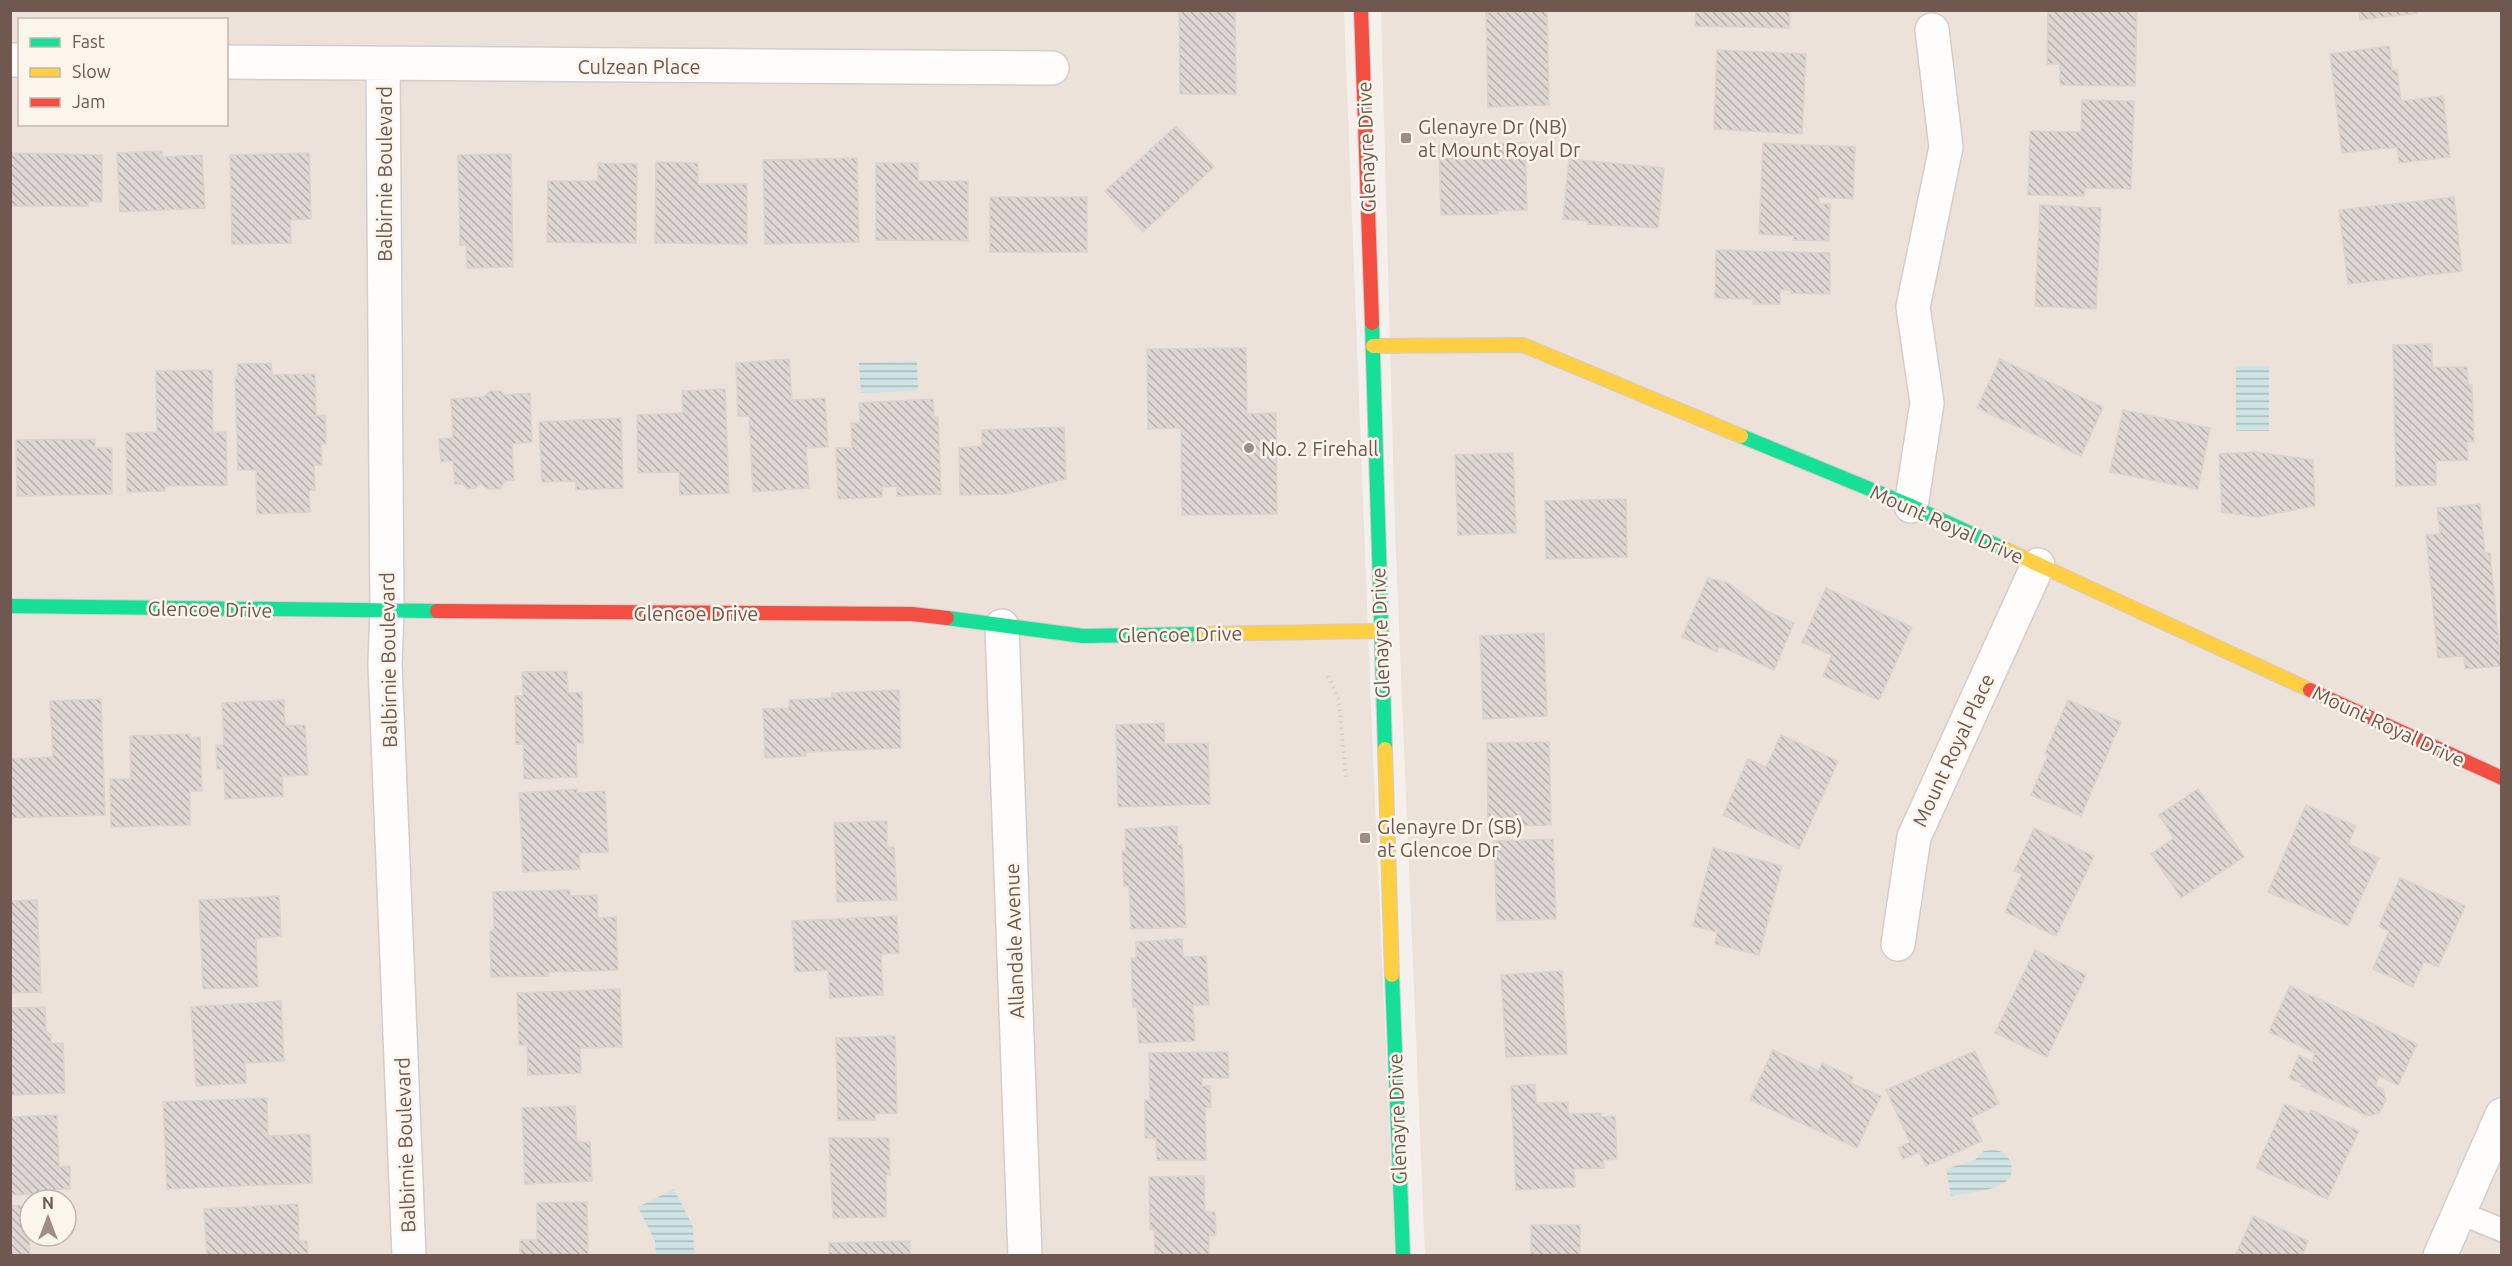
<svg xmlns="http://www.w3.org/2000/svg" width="2512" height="1266" viewBox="0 0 2512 1266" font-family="Ubuntu,sans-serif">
<defs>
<pattern id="water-rules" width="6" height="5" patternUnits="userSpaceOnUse" patternTransform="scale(1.5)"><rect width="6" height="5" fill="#cee3e3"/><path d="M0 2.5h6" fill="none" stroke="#abbbba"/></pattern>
<pattern id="building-back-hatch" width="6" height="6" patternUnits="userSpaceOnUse" patternTransform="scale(1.5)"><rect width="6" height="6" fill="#ded6d1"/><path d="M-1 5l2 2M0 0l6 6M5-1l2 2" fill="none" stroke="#b8b0ac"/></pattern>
</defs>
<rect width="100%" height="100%" fill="#f5f0eb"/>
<path fill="#ede2d9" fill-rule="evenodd" d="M10 11H1344L1372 732 1395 1255H11ZM20 20H226V124H20ZM30 1200H66V1236H30Z
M1381 11H2501V1255H1425L1395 530Z"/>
<path fill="url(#water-rules)" d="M917 361 918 391 861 393 859 363Z
M2236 366H2269V431H2236Z
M1994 1150C2003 1151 2008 1155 2011 1164 2019 1191 1969 1192 1951 1196L1946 1169 1975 1160 1984 1151Z
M674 1189 693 1227 694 1255H656L655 1241 638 1207Z"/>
<path fill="url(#building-back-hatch)" stroke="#ddd3ce" stroke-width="1.5" d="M1179 10H1235L1236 94H1180Z
M1696 10H1790L1789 28 1695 26Z
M2048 10H2137L2135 86 2060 85V64H2047Z
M2359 10H2416L2417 13 2360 20Z
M1547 11 1549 105 1488 107 1486 12Z
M2389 46 2392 70H2397L2401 101 2443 96 2450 157 2399 163 2397 147 2342 153 2330 54Z
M1717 50 1806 54 1802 134 1714 129Z
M2082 100 2134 101 2131 189 2085 188 2084 196 2028 195 2030 131 2081 132Z
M1176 126 1214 167 1143 232 1105 191Z
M1525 143 1527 210 1498 211V214L1441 215 1439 145Z
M1763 143 1855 147 1853 199 1819 197V204H1830L1829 241 1793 240 1794 236 1759 234Z
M162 151V157L202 155 205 208 120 212 117 153Z
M11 153 102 155V202L88 201V206H10Z
M309 153 311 219 290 220 291 243 232 244 230 155Z
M511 154 513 267 467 268 466 245H460L458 155Z
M857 158 859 242 765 244 763 160Z
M1569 159 1664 168 1658 228 1587 224 1588 221 1563 219Z
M656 162 698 163V184H747V244L655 243Z
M598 163 637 164 636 243 547 242 548 181H598Z
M876 163H918V181H968V241L876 240Z
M990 197H1087V252H990Z
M2454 197 2462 271 2348 284 2339 210Z
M2040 205 2101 208 2096 309 2035 306Z
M1716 250 1830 253V294L1791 293V290H1780V304H1753V299L1715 298Z
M2432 344V367H2467L2468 385H2472L2474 442H2467L2468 460 2436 461V485L2396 486 2393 345Z
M1246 348 1247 414 1276 413 1277 514 1182 515 1181 428 1148 429 1147 349Z
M789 359 792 400 825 398 828 447 806 448 809 488 753 492 749 416H738L736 363Z
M2000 359 2103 407 2081 456 1977 408Z
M271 363 272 375 315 374 316 416 325 415 326 444H321L322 465H314L315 490 309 491 310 512 257 514 256 470H238L235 377H238L237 364Z
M212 370 213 432H226L227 485 165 486V491L127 492 126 433 157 432 156 371Z
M725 389 729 493 680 495 679 472 638 473 637 415 683 413 682 391Z
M490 391H501L504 395 530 393 532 442 512 444 514 480 505 481 500 489H488L480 483 475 488 467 489 463 484H455L453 461 441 462 439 439 453 438 451 399 484 397Z
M933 399 934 417H938L941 494 897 496V486L882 487V497L838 499 836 448H852L851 423H860L859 403Z
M2123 410 2210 428 2198 489 2110 472Z
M621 418 623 488 576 490V481L542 482 539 422Z
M1064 427 1066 479 1007 494 960 495 959 448 982 446V430Z
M95 439V448H112V494L17 496 16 440Z
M2256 452 2313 460 2315 506 2257 517 2222 512 2219 454Z
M1513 453 1516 533 1458 535 1455 455Z
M1626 499 1627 557 1546 559 1545 501Z
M2480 504 2485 553H2490L2501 666 2465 669 2464 656 2438 658 2426 535 2440 534 2437 508Z
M1708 578 1728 583 1767 611 1794 623 1774 670 1719 646 1717 652 1682 637Z
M1826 588 1912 627 1879 700 1823 676 1832 655 1802 642Z
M1544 633 1547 716 1483 719 1480 636Z
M567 671 568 693 582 692 583 743H576L577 777 524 779 523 744H516L515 696H523L522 672Z
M899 690 901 748 806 752V756L765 758 763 709 789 708V700L832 698V693Z
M101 699 105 815 11 818 10 759 53 757 50 701Z
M284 700 285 726 305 725 308 775 282 776 283 796 225 799 224 769H217L216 745H224L222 703Z
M2068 700 2121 722 2081 816 2031 795 2048 755 2045 753Z
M1164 723 1165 744 1208 743 1210 804 1118 807 1116 725Z
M190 734V738L200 737 202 791H190V825L111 827 110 779H131L130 736Z
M1781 735 1838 761 1799 849 1723 815 1748 759 1766 767Z
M1549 742 1551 825 1488 826 1487 743Z
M577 789V793L605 791 608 852 579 853 580 869 523 872 519 793Z
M2198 789 2244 857 2181 898 2151 854 2174 838 2159 815Z
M2306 805 2356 826 2348 844 2379 858 2348 926 2268 892Z
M887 821V847H894L897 900 837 902 834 823Z
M1177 826 1178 845H1182L1186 927 1131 929 1129 886H1124L1122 851H1126L1125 829Z
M2034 828 2094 856 2056 936 2005 912 2022 874 2014 871Z
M1553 839 1556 919 1497 921 1494 841Z
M1713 848 1782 866 1759 955 1715 944 1717 932 1693 926Z
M2400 878 2465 906 2438 967 2424 961 2413 987 2373 969 2389 931 2379 926Z
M570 890V896L597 895 598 918 616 917 618 970 549 972V976L491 977 490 931H494L493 892Z
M279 896 281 936 256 938 258 987 203 989 199 900Z
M37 900 41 992 10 993V901Z
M897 916 899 953 881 954 883 995 830 998 828 970 795 972 792 921Z
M1182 939 1183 957 1206 956 1209 1005H1193L1195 1041 1139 1043 1137 1007H1133L1131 958H1136V942Z
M2035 950 2086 975 2047 1057 1995 1033Z
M1562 971 1567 1054 1506 1057 1501 975Z
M2290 986 2417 1044 2398 1085 2379 1076 2375 1086 2383 1089 2386 1100 2379 1113 2368 1116 2301 1086 2303 1084 2289 1078 2299 1055 2312 1062 2315 1053 2269 1032Z
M620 989 622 1047 580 1048 581 1073 528 1075 527 1045H519L517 993Z
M281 1001 284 1061 245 1063 246 1083 196 1086 191 1007Z
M45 1007 46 1031 51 1035V1043H63L65 1093 10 1095V1008Z
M895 1036 897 1113 875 1114V1120H838L836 1038Z
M1773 1050 1819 1071 1822 1063 1853 1077 1850 1083 1881 1096 1857 1148 1750 1100Z
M1975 1051 1999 1104 1971 1118 1982 1141 1926 1166 1919 1152 1903 1159 1898 1148 1910 1142 1886 1090Z
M1228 1052 1229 1078H1202V1086H1210L1211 1107 1205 1108 1206 1160H1157L1156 1138H1145V1100H1150L1149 1053Z
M1535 1084 1536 1103 1568 1102V1114L1601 1113V1117L1615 1116 1617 1159 1603 1160 1604 1168 1574 1169 1575 1187 1516 1190 1511 1086Z
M267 1098 268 1136 310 1134 312 1183 167 1189 163 1102Z
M2285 1104 2309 1114 2311 1110 2359 1131 2327 1199 2256 1168Z
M575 1106 577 1142H590L592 1181 525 1184 522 1108Z
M57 1115 59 1167 70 1166V1189H56V1193L10 1195V1117Z
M829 1138H889L890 1175H886V1217L833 1218Z
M1204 1176 1205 1212H1215L1216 1235 1209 1236V1256H1155L1154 1230H1150L1149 1177Z
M587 1202 588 1255 609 1256H520V1240H537V1203Z
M298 1204 299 1241H307L308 1256H207L204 1209Z
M28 1205 30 1256H10V1206Z
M2253 1216 2308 1241 2302 1256H2235Z
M1531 1225H1580V1256H1531Z
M910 1241V1256H829V1243Z"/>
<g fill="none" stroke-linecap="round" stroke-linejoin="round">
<g stroke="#d4cdc9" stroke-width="26">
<path id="lane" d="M2460 1213 2502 1230"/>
</g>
<g stroke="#d4cdc9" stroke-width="36">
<path id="street" d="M10 60H20
M226 62 1052 68
M383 64 387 611 385 664 409 1256
M1911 506 1927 403 1913 307 1946 147 1932 30
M1002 626 1025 1256
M1898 944 1914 837 2038 565
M2440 1256 2502 1115"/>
</g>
<g stroke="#d4cdc8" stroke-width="16">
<path id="fast" d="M1372 323 1385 749
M1741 436 1911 506 2007 550
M10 606 437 611
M947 618 1083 636 1200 634
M1392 975 1403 1256"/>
</g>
<g stroke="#d4cdc8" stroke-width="16">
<path id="slow" d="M1373 346 1523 345 1741 436
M2007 550 2310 690
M1200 634 1380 631
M1385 749 1392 975"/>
</g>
<g stroke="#d4cdc8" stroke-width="16">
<path id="jam" d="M1361 10 1372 323
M437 611 912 614 947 618
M2310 690 2502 778"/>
</g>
<path stroke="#d6cfcb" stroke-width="4" stroke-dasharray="1.5 4.5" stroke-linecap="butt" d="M1328 676 1339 700 1346 781"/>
<use href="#lane" stroke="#fefdfc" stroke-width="22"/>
<use href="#street" stroke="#fefdfc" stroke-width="33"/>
<use href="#fast" stroke="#16e098" stroke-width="14"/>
<use href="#slow" stroke="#ffcf43" stroke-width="14"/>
<use href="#jam" stroke="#f24e42" stroke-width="14"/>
</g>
<g fill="#9e8d86" stroke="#fcf5ec" stroke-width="2">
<rect x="1400" y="132" width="12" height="12" rx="3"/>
<circle cx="1249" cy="448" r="6"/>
<rect x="1359" y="832" width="12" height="12" rx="3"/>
</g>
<g text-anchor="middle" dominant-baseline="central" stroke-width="5" stroke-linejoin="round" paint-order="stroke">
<g font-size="20" fill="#6f584f" stroke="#fcf5ec">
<text x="639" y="66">Culzean Place</text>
<text transform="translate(1366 147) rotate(-92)">Glenayre Drive</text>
<text transform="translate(384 174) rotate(-90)">Balbirnie Boulevard</text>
<text transform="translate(1947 524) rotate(24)">Mount Royal Drive</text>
<text transform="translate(210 609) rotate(1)">Glencoe Drive</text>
<text x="696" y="613">Glencoe Drive</text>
<text transform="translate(1380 633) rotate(-92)">Glenayre Drive</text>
<text transform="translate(1180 634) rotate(-1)">Glencoe Drive</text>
<text transform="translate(388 660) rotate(-91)">Balbirnie Boulevard</text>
<text transform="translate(2389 726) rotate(25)">Mount Royal Drive</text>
<text transform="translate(1953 750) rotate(-65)">Mount Royal Place</text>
<text transform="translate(1014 941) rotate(-92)">Allandale Avenue</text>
<text transform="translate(1397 1119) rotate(-92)">Glenayre Drive</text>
<text transform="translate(405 1145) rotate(-92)">Balbirnie Boulevard</text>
</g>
<g font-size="20" fill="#6f584f" stroke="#fcf5ec" text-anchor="start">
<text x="1418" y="126">Glenayre Dr (NB)<tspan x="1418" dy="23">at Mount Royal Dr</tspan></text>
<text x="1261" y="448">No. 2 Firehall</text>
<text x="1377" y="826">Glenayre Dr (SB)<tspan x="1377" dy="23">at Glencoe Dr</tspan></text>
</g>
</g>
<rect width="2512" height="1266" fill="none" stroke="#6f584f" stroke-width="24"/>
<rect x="18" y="18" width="210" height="108" fill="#fcf5ec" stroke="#c4b6ad" stroke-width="1.5"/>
<rect x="30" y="38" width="30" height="9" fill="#16e098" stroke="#c4b6ad" stroke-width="1.5"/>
<text x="72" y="48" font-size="18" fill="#6f584f">Fast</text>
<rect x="30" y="68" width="30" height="9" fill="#ffcf43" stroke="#c4b6ad" stroke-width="1.5"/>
<text x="72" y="78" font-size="18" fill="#6f584f">Slow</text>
<rect x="30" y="98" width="30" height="9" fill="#f24e42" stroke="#c4b6ad" stroke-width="1.5"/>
<text x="72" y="108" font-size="18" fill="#6f584f">Jam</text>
<g transform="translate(48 1218)"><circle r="28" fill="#fcf5ec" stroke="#c4b6ad" stroke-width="1.5"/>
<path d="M0-4.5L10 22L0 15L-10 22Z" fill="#9e8d86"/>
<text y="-9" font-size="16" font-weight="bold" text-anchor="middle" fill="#6f584f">N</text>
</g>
</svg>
